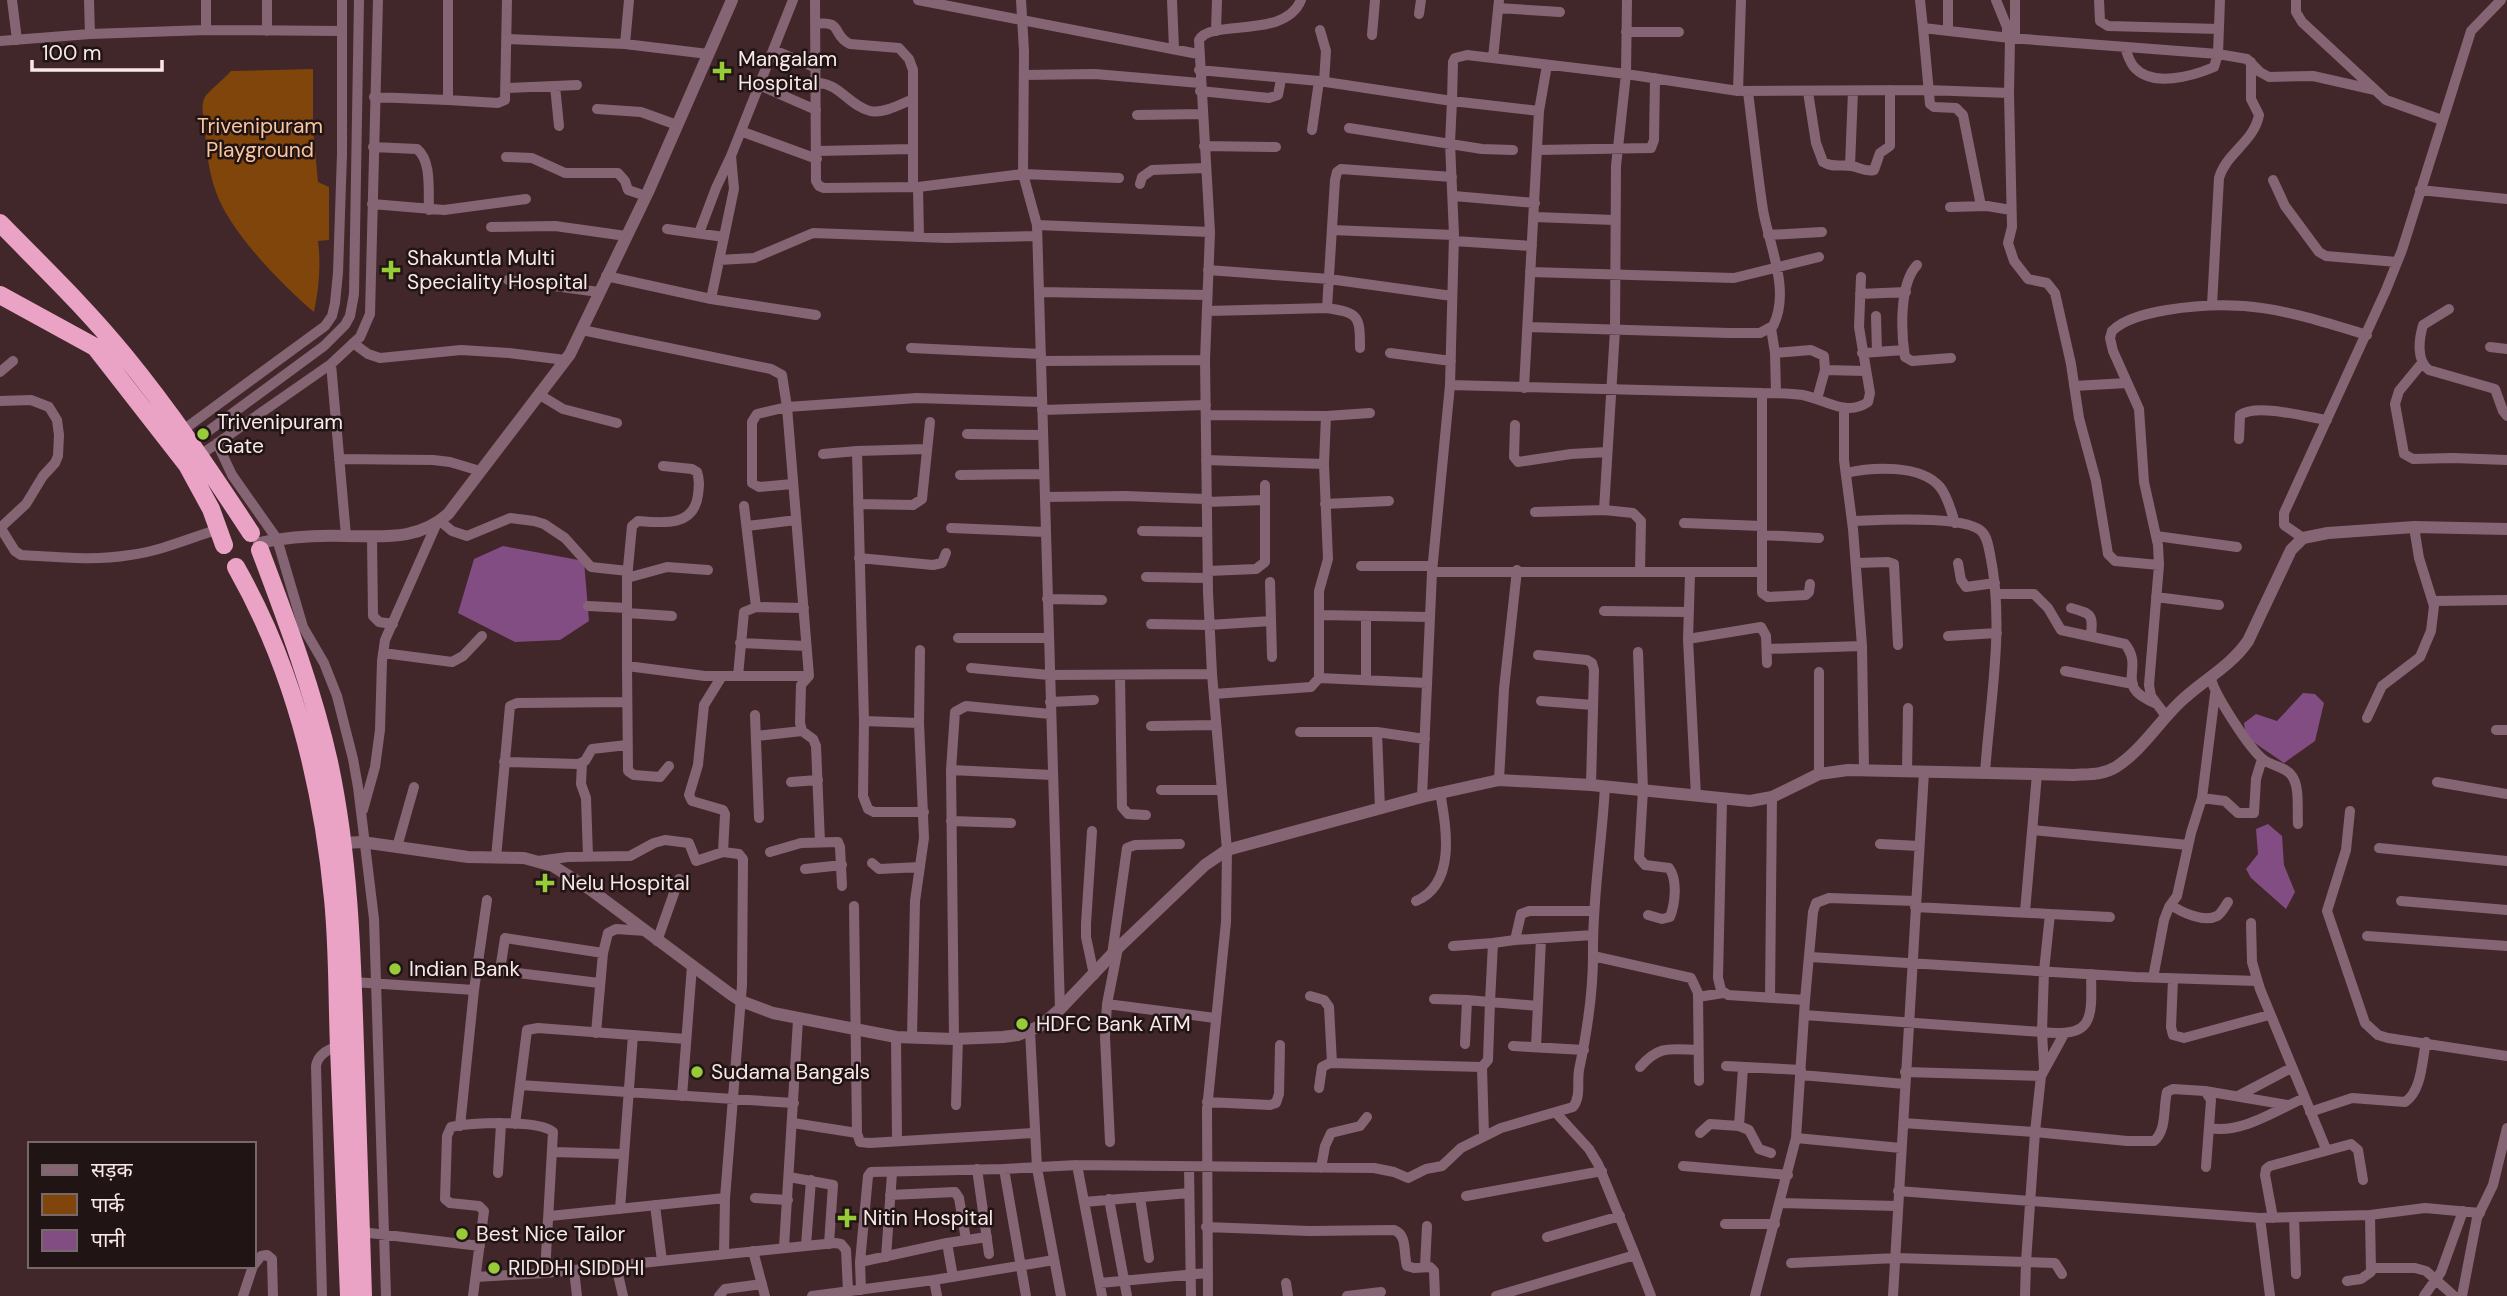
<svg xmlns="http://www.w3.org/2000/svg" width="2507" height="1296" viewBox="0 0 2507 1296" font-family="'DM Sans','Noto Sans Devanagari',sans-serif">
<rect width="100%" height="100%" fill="#42272a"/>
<path fill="#7f450b" d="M313 69V129L318 182 329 187V240L318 241C321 265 319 288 314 312 282 285 230 232 216 192 209 173 206 150 205 129 204 120 200 106 205 97 207 93 226 77 231 71Z"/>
<path fill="#814d83" d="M503 546 584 561 589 621 560 640 515 642 458 613 474 559Z
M2303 693 2315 694 2324 703 2315 741 2284 763 2246 737 2244 723 2256 714 2277 721Z
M2268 824 2282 836 2284 865 2295 892 2286 909 2251 878 2246 869 2258 854 2256 829Z"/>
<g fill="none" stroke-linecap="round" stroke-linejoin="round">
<path stroke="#856574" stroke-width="10" d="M12 0 17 40
M89 0 90 34 206 30 342 31
M206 0V30
M815 0 816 181 819 186 824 188 918 187 1023 174 1119 178
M918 0 1198 54
M1021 0 1024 51 1023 174 1037 225 1060 1009
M1172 0 1174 49
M1920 0 1923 28 2010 38 2218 54 2220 0
M1996 0 2007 27V38
M2015 0V39
M2099 0 2100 21 2108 26 2219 29
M2296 0V12L2302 22 2386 100 2442 120
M1498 8 1560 12
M1419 14 1421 0
M815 24C844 20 831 35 850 44L899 48 909 59 913 70V187
M1923 28 1930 104 1934 107 1956 108 1963 115 1981 206
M1320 30 1326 51 1324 82
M267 31V0
M1216 31 1217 0
M1948 31V0
M1626 32H1679
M1372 35 1375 0
M507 39 625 44 629 0
M0 41 90 34
M625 44 708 54
M2125 47C2127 54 2129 61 2134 67 2152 88 2193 76 2214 67L2218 54 2247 59 2260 72 2269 77 2313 76 2375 90
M774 50 816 68
M1493 58 1499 0
M1199 70 1319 81 1452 101 1450 143 1454 235 1450 385 1432 572H1762
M1024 75 1095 74 1200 83
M816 83C839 82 849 106 870 111 883 114 901 104 913 99
M759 85 816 110
M555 86 559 126
M506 88 577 85
M1200 91 1269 98 1278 95 1281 79
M1741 91 1927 90 2009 93 2010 38
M1808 92 1816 143 1823 162C1833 168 1841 164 1852 166 1861 168 1865 172 1874 170L1880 153 1890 146V90
M2009 93 2012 227 2008 243 2014 261 2028 279 2047 283 2055 293 2071 364 2079 418 2096 481 2108 554 2115 561 2159 565
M374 97 448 100V0
M448 100 498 103 505 100 507 0
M597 109 641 112 677 125
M1539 111 1452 101 1453 62 1455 58 1467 55 1626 74 1627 0
M1137 115 1202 114
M1349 128 1482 149 1513 150
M1312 130 1319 81
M743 132 817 159
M1204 146 1276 147
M373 147 417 149C432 161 428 191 429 210
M1537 150 1651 148 1654 140 1655 78
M817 151 913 149
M506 157 532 158 565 173H618L625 181 628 190 646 196
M1850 166 1853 91
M2273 180 2285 206 2319 252 2326 256 2397 262
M1140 184 1142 177 1152 170 1205 168
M918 187 919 237
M2420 190 2507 199
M1454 196 1535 203
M372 204 444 210 526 199
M1950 207 1987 206 2011 210
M1535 217 1614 220
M1037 225 1210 232
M491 227 555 226 626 236
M667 229 724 237
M1332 230 1454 235
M699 233 716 188 730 158
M1768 235 1822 232
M1454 241 1532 246
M719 260 754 258 813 233 947 238 1037 236
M1917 265C1899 284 1901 333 1905 357L1912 361 1951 358
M1208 270 1329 279 1452 296
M1530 272 1734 278 1819 257
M606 276 711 299 816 315
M508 280 599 292
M1039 292 1207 295
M1860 294 1906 292
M711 299 734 189 731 156 793 0
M2212 305 2219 178C2226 153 2254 142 2259 115L2251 99V62
M1327 308C1359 313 1360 316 1360 348
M2449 309 2423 325C2419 339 2416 361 2429 370L2495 389 2503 411 2507 416
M1207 311 1327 308 1335 180 1337 172 1341 169 1452 177
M1876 316 1877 352
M1528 327 1729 333H1760L1773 326C1791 291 1769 245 1763 210 1757 171 1753 131 1748 92
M1771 328 1775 353 1776 393
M582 330 771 369 782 375 787 407 809 676H705L627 666V578L632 526 638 521C663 523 694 527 698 495 699 487 700 480 697 472L692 469 663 466
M353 343 368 354 380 358 461 350 509 353 565 360
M2490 347 2507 349
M911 348 1041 354
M1390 353 1451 361
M1775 353 1811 350 1824 356 1825 370 1817 399
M1862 353 1904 350
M1041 361 1205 360
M2422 363 2399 391 2395 404 2404 454 2413 459 2453 458 2507 460
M331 364 346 536
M1825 370 1865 371
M0 372 13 361
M1450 385 1762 393V593L1768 597 1806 595 1809 592 1810 584
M2074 386 2127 383
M1524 388 1539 111 1547 65
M1762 393C1776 393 1790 393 1803 395 1826 400 1847 417 1868 402L1870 393 1859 327 1861 277
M540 395 563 409 617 423
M0 401 31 400 49 407 57 420 59 435 58 456 55 463 43 476 26 504 0 528
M1844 408V460L1853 529 1862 646 1864 769
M1042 410 1206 405
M1206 415 1326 416 1324 464 1328 559 1319 591V678L1427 683
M1326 416 1370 413
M1515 425 1514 457 1518 462 1571 454 1607 452
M179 433 325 326 332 316 335 303 338 273 342 154V0
M967 434 1043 435
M2239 439 2240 415C2257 403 2306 417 2327 420
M217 443 232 475 277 539 303 627 324 663 337 696 353 759 358 787 374 919 386 1296
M188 446 324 346 345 325 350 316 354 294 359 0
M823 454 857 451
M196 458 331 364 360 337 370 314 378 0
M339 459 433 460 450 462 480 471
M1206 460 1324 464
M1846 473C1872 467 1921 464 1940 487 1948 497 1951 511 1955 523
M960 475 1044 474
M793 484 759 487 752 483V422L757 414 787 407 917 398 1042 402
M1045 497 1125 496 1206 499
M1206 502 1265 500
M858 504 913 505 922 499 930 422
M1325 504 1389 501
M744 506 756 607
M1535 512 1604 510
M440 521 452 531 467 536 510 518 534 521 544 524 565 538 591 567 628 571
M1852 521C1878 520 1960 515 1980 530 1987 535 1988 545 1990 554 2005 626 1990 700 1985 773
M1684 523 1762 526
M747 526 796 520
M0 527 15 551 21 555C57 557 95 561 130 555 161 551 190 538 219 529
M951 528 1045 532
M1142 531 1207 532
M1762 535 1819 538
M2156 536 2237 547
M372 538 373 616 379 622 393 624
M2303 538 2284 525V513L2386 290 2402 250 2471 31 2501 0
M859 558 933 565 942 563 946 553
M1856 563 1888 562 1894 564 1898 645
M1958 563 1961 580 1966 587 1995 583
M1361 566H1432
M1208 571 1256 569 1265 562V485
M1640 571 1641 521 1633 513 1604 510 1615 330 1616 166 1626 74 1738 91 1741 0
M1690 574 1688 639 1696 796
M1146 577 1208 578
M627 578 667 567 708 570
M1270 582 1272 657
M1997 594H2034L2048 608 2061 630 2125 644C2146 670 2111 686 2157 704
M2156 597 2219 605
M1047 599 1102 600
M2433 601 2507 600
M588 606 627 608
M2071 608C2092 614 2093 614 2091 636
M1604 611 1688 612
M627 613 672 616
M1319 615 1430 617
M1151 624 1209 625 1271 621
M1948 636 1997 633
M958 638H1048
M1688 639 1761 627 1766 636 1767 663
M740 643 806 646
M1767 649 1862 646
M1638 652 1643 790 1639 858 1645 865 1669 868C1678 880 1675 904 1670 917L1662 919 1648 915
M383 653 452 662 463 656 482 636
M1538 655 1587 660 1592 663 1594 670 1591 785
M627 666 628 771 634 775 660 777 669 766
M971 668 1049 675 1212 674
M2065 671 2133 684
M1819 672V774
M1120 675 1122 807 1128 814 1146 815
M722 676 704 705 698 765 689 795 692 801 723 810 725 814 723 852
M738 676 744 612 756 607 804 608
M809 676 801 685 800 723 802 731 813 739 816 746 820 842
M2211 679C2215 695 2250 750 2264 760 2272 766 2286 767 2292 776 2300 787 2297 810 2298 824
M1366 680V616
M1214 694 1311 687 1319 678
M1541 701 1593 705
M1050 702 1094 700
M755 715 759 818
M2166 716 2151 696 2149 685 2159 565 2158 545 2144 482 2139 409 2113 351 2110 338 2112 331C2125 318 2149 313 2167 310 2247 297 2291 312 2367 335
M2367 718 2382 686 2420 657 2431 631 2434 606 2419 558 2414 527
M864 721 919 723
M1151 726 1216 725
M2496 730H2507
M1300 732H1377
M756 736 802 731
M504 762 578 764 585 761 592 749 627 745
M582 763 581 784 586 798 588 856
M951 770 1052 775
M1907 772 1908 708
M1499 780 1504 689 1517 570
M791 782 818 780
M2437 782 2507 794
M1605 786C1602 843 1592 899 1593 956L1691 978 1698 993 1699 1081
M1161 790H1222
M1422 797 1432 572
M2202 798 2225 801 2238 813H2254L2256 779 2262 759
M1722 800 1718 978 1721 990 1728 995 1805 1000
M1380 809 1377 732 1425 739
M363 810 375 767 380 730 382 661 385 640 436 525
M2350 811 2346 850 2327 911 2365 1023 2378 1035 2388 1038 2507 1056
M924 812H874L868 809 863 796 864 721 857 451 927 449
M951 821 1011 823
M2032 830 2188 845
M1092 831 1086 924V937L1094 975
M1880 844 1919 846
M397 847 414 787
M2379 848 2507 861
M770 852 801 843 838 842 840 847 842 886
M496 858 510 706 517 703 626 702
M538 861 568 857 630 856 654 843 665 840 689 843 696 861 723 852 739 854 743 859 742 985 725 1198 724 1254
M872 863 879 869 920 867
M805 869 842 865
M1416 901C1457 883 1446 827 1440 792
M2401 901 2507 910
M2171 905C2181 912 2204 923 2217 916 2222 913 2225 906 2228 902
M854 906 857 1133 860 1142 870 1143 1034 1133
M2025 912 2037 774
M2050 914 2110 917
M2251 923 2252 962 2260 989 2326 1149
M2367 936 2507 946
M1515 940 1593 935
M657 941 679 879
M1453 946 1493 943
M1112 955 1127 848 1135 845 1180 844
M1810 957 2135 977 2257 981
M477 968 599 983
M500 970 505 938 603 953
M2153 978 2164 920 2169 907 2177 896 2191 833 2202 798 2215 694
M2173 979 2171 1027 2173 1035 2184 1038 2269 1015
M353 982 474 990
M1310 996 1324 1000 1329 1007 1332 1063
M1698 997 1723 993
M1770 998 1772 797
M1434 999 1467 1000
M1107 1004 1215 1018
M1804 1015 2042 1032 2044 971 2050 914 1915 907
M1030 1031 1037 1168 1061 1296
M596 1033 603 953 608 933 616 929 646 931
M2064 1034 2041 1076 2035 1132 2127 1141H2154C2167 1130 2163 1108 2167 1092L2173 1089 2205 1091 2211 1100 2206 1167
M896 1037 897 1140
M912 1037 915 901 924 838 919 723 920 650
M954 1039 951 770 955 712 966 706 1050 714
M1465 1044 1467 1000 1490 1002 1493 943 1515 940 1521 914 1529 911H1594
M1513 1046 1584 1050
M1536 1047 1541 939
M1726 1066 1801 1070
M1482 1067 1484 1135
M1640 1067C1659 1045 1670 1049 1697 1050
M2044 1068 2042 1032C2094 1038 2092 1019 2091 974
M1905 1072 2041 1076
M1801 1075 1905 1084
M520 1085 794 1103
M1319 1088 1322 1067 1330 1063 1482 1067 1488 1060 1490 1002 1538 1006
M2205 1091 2288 1105
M682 1096 692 966
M2238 1096 2291 1068
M1207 1102 1270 1105 1276 1103 1279 1094 1280 1045
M956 1105 958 1038
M2310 1112 2352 1098 2405 1102C2422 1091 2422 1060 2426 1042
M1557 1114 1589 1149 1598 1164 1635 1255
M793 1123 857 1133
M515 1124 527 1030 538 1028 686 1039
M460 1126 474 990 487 900
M1739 1126 1743 1068
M2210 1128C2241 1134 2275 1111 2304 1098
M1700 1133 1710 1124 1739 1126 1749 1130 1759 1149 1771 1153
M1796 1138 1901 1148
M1110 1142 1105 1037 1107 1004 1118 948
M553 1152 623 1154
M1077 1165 1102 1296
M1683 1166 1788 1175
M1189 1167 1191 1296
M1321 1168 1325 1146 1331 1133 1360 1126 1367 1117
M977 1169 989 1254
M1004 1169 1026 1296
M498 1173 501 1124
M789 1177 833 1185 829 1244
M1898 1191 2260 1218 2370 1215 2425 1208 2480 1213
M890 1195 955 1192 959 1198 966 1240
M1466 1196 1602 1171
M1140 1197 1149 1258
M755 1198 788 1200
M1109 1199 1127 1296
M1084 1202 1189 1193
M1780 1203 1897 1206
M655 1205 662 1261
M620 1209 633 1035
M550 1216 725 1198
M2294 1217 2296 1274
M2260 1218 2270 1296
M2273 1218 2265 1175 2266 1169 2270 1166 2351 1144 2358 1150 2363 1180
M1725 1224H1775
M1206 1227 1309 1231 1394 1230C1408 1235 1403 1253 1407 1266L1414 1268 1430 1267 1434 1271 1435 1296
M361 1232 480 1246
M1547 1237 1620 1216
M947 1243 953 1277
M806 1245 811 1180
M784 1247 798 1020
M753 1251 765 1296
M886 1257 892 1173
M860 1262 947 1243 987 1237
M1791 1263 1896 1258 2026 1262 2035 1132 1903 1123
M254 1265 261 1256 267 1255 272 1259 273 1296
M616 1266 623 1296
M1425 1267 1427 1226
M2372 1268H2415L2426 1271 2454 1296
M574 1270 577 1296
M476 1277 545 1273 835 1243 841 1244 846 1250 848 1291
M934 1280 937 1296
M2347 1281 2361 1279 2371 1272 2370 1215
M1100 1283 1207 1273
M1286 1283 1288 1296
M861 1290 860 1262 868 1176 871 1172 1004 1169 1077 1165 1374 1168 1394 1172 1408 1178 1426 1169 1442 1166 1461 1148 1501 1128 1573 1107C1581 1097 1577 1082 1579 1070 1587 1032 1593 995 1593 956
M243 1296 253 1266
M322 1296 316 1066C318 1054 328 1049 339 1046
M473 1296 484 1211 479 1206 450 1203 445 1199 447 1136 451 1127C470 1123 539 1119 553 1132L545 1273
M719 1296 725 1289 762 1284
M812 1296 934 1280 1054 1260
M1208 1296 1207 1109 1226 922 1227 850 1212 674 1208 592 1205 360 1210 232 1199 40C1212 18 1285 40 1301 0
M1347 1296 1381 1292
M1496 1296 1635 1255 1651 1296
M1755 1296 1796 1138 1805 1000 1813 912 1816 903 1829 898 1915 901
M1893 1296 1924 772
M2025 1296 2026 1262 2055 1263 2062 1274
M2424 1296 2441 1272 2463 1211
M2462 1296 2477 1218 2493 1185 2507 1128"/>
<path stroke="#856574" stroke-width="12" d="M259 543C287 537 317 535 345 536 383 536 418 541 448 514L570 354 648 192 732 0
M343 843 362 842 468 857 524 858 553 866 591 890 729 993 741 1001 773 1013 896 1037 954 1039 1003 1037 1018 1035 1040 1026 1060 1009 1118 948 1205 865 1227 850 1422 797 1499 780 1591 785 1750 801 1772 797 1819 774 1848 770 2074 775C2089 774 2103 775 2116 767 2141 751 2159 722 2180 702 2203 680 2230 667 2248 641L2291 550 2303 538 2328 533 2414 527 2507 529"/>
<path stroke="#eaa2c5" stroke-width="18" d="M0 223C42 266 86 308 124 355 170 411 211 472 251 533
M0 295 95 347 187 465 211 509 224 545
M260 550C286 619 313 690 329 762 349 855 352 951 355 1047 357 1130 360 1213 363 1296
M236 567C294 669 322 783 333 899 338 948 337 998 339 1047 342 1130 345 1213 349 1296"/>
</g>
<g fill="#97cc38" stroke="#201415" stroke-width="2.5">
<path d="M718.5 60.5h7v7h7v7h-7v7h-7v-7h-7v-7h7z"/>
<path d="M387.5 259.5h7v7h7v7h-7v7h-7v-7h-7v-7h7z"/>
<circle cx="203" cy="434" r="7"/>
<path d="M541.5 872.5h7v7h7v7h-7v7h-7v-7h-7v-7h7z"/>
<circle cx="395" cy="969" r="7"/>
<circle cx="1022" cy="1024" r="7"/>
<circle cx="697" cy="1072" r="7"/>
<path d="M843.5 1207.5h7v7h7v7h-7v7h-7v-7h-7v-7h7z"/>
<circle cx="462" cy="1234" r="7"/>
<circle cx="494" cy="1268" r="7"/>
</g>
<g text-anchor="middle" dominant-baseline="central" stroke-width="5" stroke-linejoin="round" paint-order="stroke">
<g font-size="21" fill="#fae8e9" stroke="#201415" text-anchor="start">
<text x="738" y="59">Mangalam<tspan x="738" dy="24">Hospital</tspan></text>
<text x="407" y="258">Shakuntla Multi<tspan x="407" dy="24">Speciality Hospital</tspan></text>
<text x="217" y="422">Trivenipuram<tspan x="217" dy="24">Gate</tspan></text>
<text x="561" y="883">Nelu Hospital</text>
<text x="409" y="969">Indian Bank</text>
<text x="1036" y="1024">HDFC Bank ATM</text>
<text x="711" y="1072">Sudama Bangals</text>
<text x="863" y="1218">Nitin Hospital</text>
<text x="476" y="1234">Best Nice Tailor</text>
<text x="508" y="1268">RIDDHI SIDDHI</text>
</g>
<g font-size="21" fill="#fbc69e" stroke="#201415">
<text x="260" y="126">Trivenipuram<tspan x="260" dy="24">Playground</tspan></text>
</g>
</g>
<rect x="28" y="1142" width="228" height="126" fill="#201415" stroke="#77696a" stroke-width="2"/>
<rect x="42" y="1165" width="35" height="10" fill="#856574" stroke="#77696a" stroke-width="2"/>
<text x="91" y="1177" font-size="21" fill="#fae8e9">सड़क</text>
<rect x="42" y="1194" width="35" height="21" fill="#7f450b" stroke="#77696a" stroke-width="2"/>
<text x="91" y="1212" font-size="21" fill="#fae8e9">पार्क</text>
<rect x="42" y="1230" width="35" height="21" fill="#814d83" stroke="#77696a" stroke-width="2"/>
<text x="91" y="1247" font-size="21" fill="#fae8e9">पानी</text>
<path d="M32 60v10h130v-10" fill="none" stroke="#fae8e9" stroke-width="3.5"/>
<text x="42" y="60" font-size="21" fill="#fae8e9" stroke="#201415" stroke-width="5" paint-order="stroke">100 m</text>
</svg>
